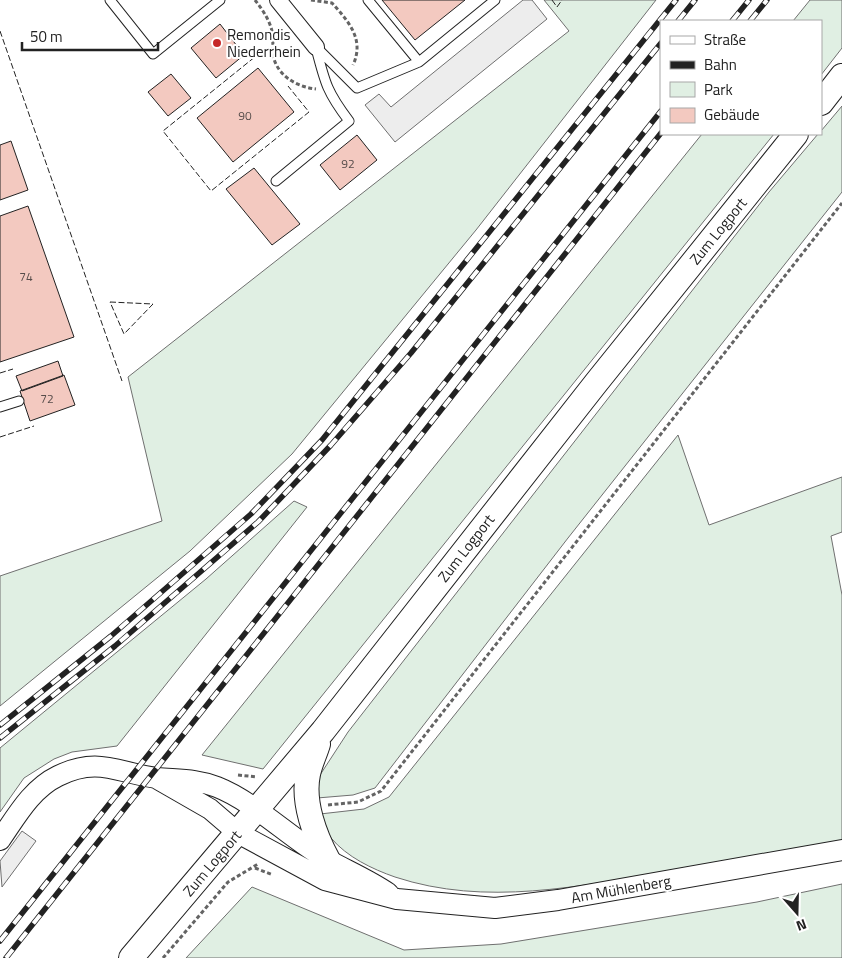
<svg xmlns="http://www.w3.org/2000/svg" width="842" height="958" viewBox="0 0 842 958" font-family="'Titillium Web',sans-serif">
<rect width="100%" height="100%" fill="#fff"/>
<path fill="#e0efe3" stroke="#6f6f6f" d="M544 0H656L476 230 292 454 190 551 0 706V576L162 521 128 377 569 31Z
M810 0H842V48L821 75V21H793Z
M842 106V192L568 538 375 788 353 795 317 798 320 775 348 732 769 192 818 134H821V131Z
M702 134H774L263 769 202 755Z
M678 435 709 525 842 477V532L831 536 842 595V842C785 852 728 861 671 871 579 886 486 907 395 877 372 869 347 857 331 838 326 831 324 821 320 814L364 809 389 797Z
M294 501 307 507 117 746 72 752 54 759 24 778 0 812V748L206 579Z
M842 884V958H186L252 887 404 950 501 944 757 902Z"/>
<path fill="#ededed" stroke="#6f6f6f" d="M523 0H532L547 19 395 142 365 105 379 94 391 107Z
M22 831 36 841 2 887 0 861Z"/>
<path fill="#f3c9c0" stroke="#222" d="M382 0H465L415 40Z
M220 24 244 55 216 78 191 48Z
M258 68 294 112 233 162 197 118Z
M171 74 191 98 168 116 148 92Z
M357 135 377 160 340 190 320 165Z
M11 141 28 190 0 200V145Z
M254 168 300 224 272 245 226 189Z
M28 206 74 337 0 362V216Z
M58 361 63 376 22 391 16 376Z
M64 375 75 405 30 421 20 391Z"/>
<g fill="none" stroke-linecap="round" stroke-linejoin="round">
<g stroke="#222" stroke-width="11">
<path id="service" d="M110 0 153 54 220 0
M368 0 419 62
M316 47 357 88 419 62 495 0
M276 181 349 121C327 92 325 83 316 48
M0 407 19 401"/>
</g>
<g stroke="#222" stroke-width="18">
<path id="minor" d="M278 0 316 47"/>
</g>
<g stroke="#222" stroke-width="22">
<path id="tertiary" d="M156 778 210 809 238 833 325 880 397 899 495 908 558 900 842 850
M0 840C16 817 31 789 58 776 98 756 118 773 157 778 178 780 197 779 217 787 255 802 292 840 328 860 348 871 369 880 388 893"/>
</g>
<g stroke="#222" stroke-width="26">
<path id="secondary" d="M821 103 842 76
M318 744C315 754 310 764 308 774 302 802 315 836 328 860
M131 958 323 731 596 383 796 134"/>
</g>
<path stroke="#646464" stroke-width="3" stroke-dasharray="4 2.5" stroke-linecap="butt" d="M255 0C262 9 269 19 272 31 274 38 272 47 273 55 277 76 297 87 316 89
M311 0 332 3C348 21 365 39 353 65
M238 775 257 777
M328 805 358 802 381 791 842 203
M255 868 273 875
M163 958 228 882 258 864"/>
<use href="#service" stroke="#fff" stroke-width="9"/>
<use href="#minor" stroke="#fff" stroke-width="16"/>
<use href="#tertiary" stroke="#fff" stroke-width="20"/>
<use href="#secondary" stroke="#fff" stroke-width="24"/>
<g stroke="#222" stroke-width="5.5">
<path id="rail" d="M678 21 695 0
M732 21 749 0
M750 21 767 0
M0 725 111 636 251 514 322 440 676 0
M0 738 115 646 258 522 331 445 411 353 661 43
M0 941 661 111
M6 958 661 133"/>
</g>
<use href="#rail" stroke="#fff" stroke-width="4" stroke-dasharray="11" stroke-linecap="butt"/>
<path stroke="#222" stroke-width="1" stroke-dasharray="6 2.5" stroke-linecap="butt" d="M552 0 557 7 562 0
M0 31 122 381
M261 52 163 131 211 191 309 112 288 86
M110 302 153 304 124 334Z
M0 373 13 369
M0 437 34 426"/>
</g>
<circle fill="#c62828" stroke="#fff" stroke-width="2" cx="217" cy="43" r="5"/>
<g text-anchor="middle" dominant-baseline="central" stroke-width="4" stroke-linejoin="round" paint-order="stroke">
<g font-size="12" fill="#564c4a">
<text x="245" y="115">90</text>
<text x="348" y="163">92</text>
<text x="26" y="276">74</text>
<text x="47" y="398">72</text>
</g>
<g font-size="15" fill="#222" stroke="#fff" text-anchor="start">
<text x="227" y="34">Remondis<tspan x="227" dy="17">Niederrhein</tspan></text>
</g>
<g font-size="15" fill="#222" stroke="#fff">
<text transform="translate(718 231) rotate(-51)">Zum Logport</text>
<text transform="translate(466 548) rotate(-52)">Zum Logport</text>
<text transform="translate(212 863) rotate(-50)">Zum Logport</text>
<text transform="translate(621 889) rotate(-10)">Am Mühlenberg</text>
</g>
</g>
<rect x="660" y="20" width="162" height="115" fill="#ffffff" stroke="#a7a7a7"/>
<rect x="670" y="36" width="25" height="8" fill="#ffffff" stroke="#a7a7a7"/>
<text x="704" y="45" font-size="15" fill="#222222">Straße</text>
<rect x="670" y="61" width="25" height="8" fill="#222222" stroke="#a7a7a7"/>
<text x="704" y="70" font-size="15" fill="#222222">Bahn</text>
<rect x="670" y="82" width="25" height="15" fill="#e0efe3" stroke="#a7a7a7"/>
<text x="704" y="95" font-size="15" fill="#222222">Park</text>
<rect x="670" y="108" width="25" height="15" fill="#f3c9c0" stroke="#a7a7a7"/>
<text x="704" y="120" font-size="15" fill="#222222">Gebäude</text>
<g transform="translate(797 913) rotate(160)" stroke="#ffffff" stroke-width="4" paint-order="stroke">
<path d="M0-4L9 19L0 12L-9 19Z" fill="#222222"/>
<text y="-8" font-size="14" font-weight="bold" text-anchor="middle" fill="#222222">N</text>
</g>
<path d="M22 42v8h136v-8" fill="none" stroke="#222222" stroke-width="2.5"/>
<text x="30" y="42" font-size="15" fill="#222222" stroke="#ffffff" stroke-width="4" paint-order="stroke">50 m</text>
</svg>
